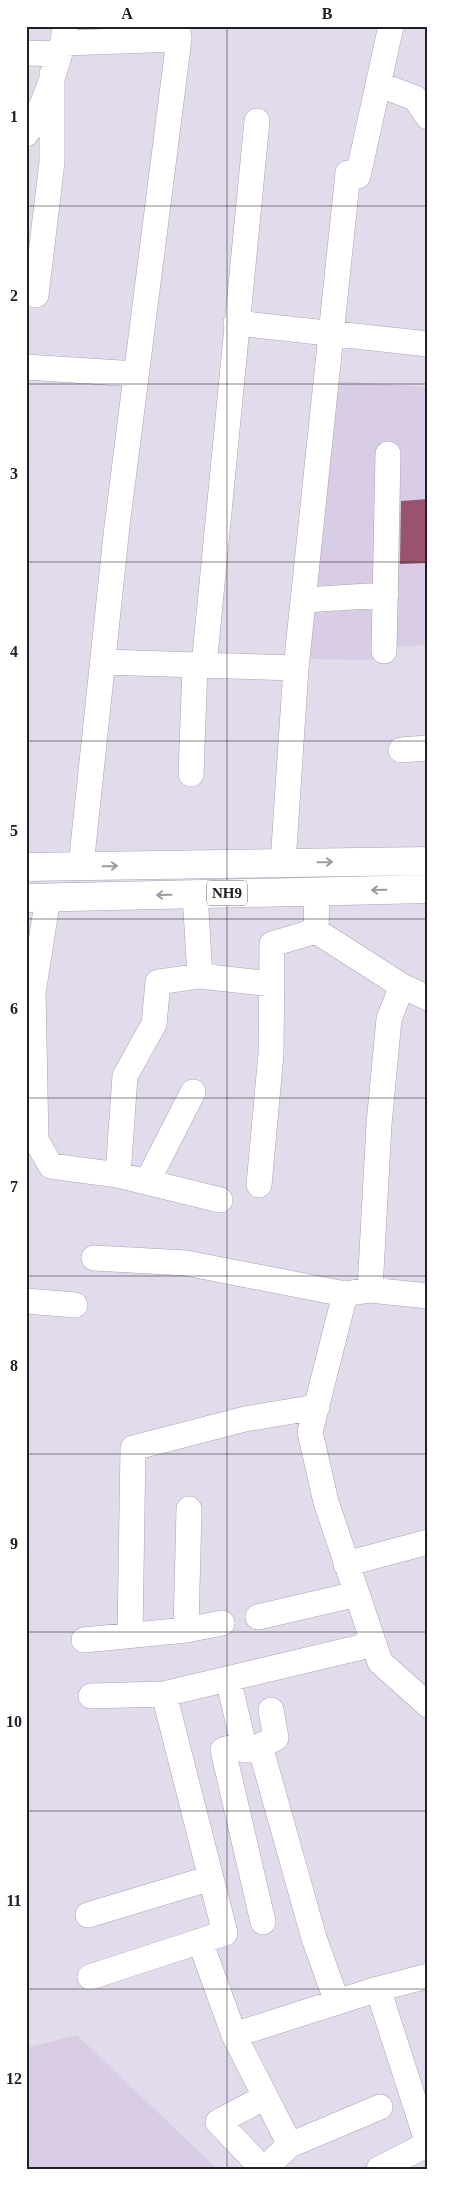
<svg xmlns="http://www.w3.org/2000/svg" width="454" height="2195" viewBox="0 0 454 2195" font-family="'Times New Roman',serif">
<rect width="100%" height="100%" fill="#e2dbeb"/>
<path fill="#d8cde4" d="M336 381 428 387V645L392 647V660L305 659Z
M77 2035 217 2169H26V2048Z"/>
<path fill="#99536e" d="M428 499V563L400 564 401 501Z"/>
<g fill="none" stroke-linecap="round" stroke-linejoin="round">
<g stroke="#aaa3b3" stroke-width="26">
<path id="minor" d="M64 43 179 39
M26 53 59 54
M378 84 415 98 428 117
M26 134C42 112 63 53 65 26
M36 295 52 162V74
M236 323 428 344
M26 367 136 374
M304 600 386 595
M384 651 388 454
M103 662 296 668
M204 666 257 121
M401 750 428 748
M191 774 195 665
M283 863 296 668 348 173 358 176 391 26
M81 866 117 526 179 39 177 26
M317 891 316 931 402 986 389 1019 379 1124 370 1290 345 1294 310 1432 326 1502 380 1662 428 1705
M48 897 33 993 36 1140 51 1166 118 1175 220 1200
M200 976 272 984
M402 986 428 998
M118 1175 125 1076 154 1024 158 982 200 976 195 894
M147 1182 193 1092
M259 1185 271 1054 272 944 316 931
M94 1258 186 1263 345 1294
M370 1290 428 1296
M26 1301 75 1305
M346 1564 428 1542
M258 1617 357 1594
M186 1630 189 1509
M130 1635 133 1448 245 1419 317 1407
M84 1640 186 1630 222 1623
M228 1679 245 1750 260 1746 314 1938 337 2002
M91 1696 164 1694 374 1644
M243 1744 223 1750 263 1922
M260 1746 276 1738 271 1710
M88 1915 211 1878
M200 1941 234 2035 290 2145
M90 1977 225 1933 164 1694
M378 1989 428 2144
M234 2035 378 1989 428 1976
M263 2169 218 2122 265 2097
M264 2169 290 2145 380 2107
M379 2169 428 2144"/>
</g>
<g stroke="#aaa3b3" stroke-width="29">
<path id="highway" d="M26 867 428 861
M26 898 428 889"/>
</g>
<use href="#minor" stroke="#fff" stroke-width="25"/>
<use href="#highway" stroke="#fff" stroke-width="28"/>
</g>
<defs><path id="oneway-shaft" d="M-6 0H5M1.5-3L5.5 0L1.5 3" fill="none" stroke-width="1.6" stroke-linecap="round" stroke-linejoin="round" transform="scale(1.25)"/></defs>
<g stroke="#9c9b9d">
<use href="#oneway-shaft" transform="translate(325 862) rotate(-1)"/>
<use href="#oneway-shaft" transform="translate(110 866) rotate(-1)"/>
<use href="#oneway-shaft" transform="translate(379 890) rotate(179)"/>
<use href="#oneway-shaft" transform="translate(164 895) rotate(179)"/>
</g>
<path fill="none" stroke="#222025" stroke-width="1" stroke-opacity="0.55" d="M227 26V2169M26 206H428M26 384H428M26 562H428M26 741H428M26 919H428M26 1098H428M26 1276H428M26 1454H428M26 1632H428M26 1811H428M26 1989H428"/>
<g text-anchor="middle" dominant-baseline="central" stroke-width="5" stroke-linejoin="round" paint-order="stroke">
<rect fill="#fff" stroke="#646366" stroke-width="1" x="207" y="880.5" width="40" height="25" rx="4"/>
<g font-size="15" font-weight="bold" fill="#222025">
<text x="227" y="893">NH9</text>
</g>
</g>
<rect width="454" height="2195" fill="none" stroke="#ffffff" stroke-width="55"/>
<rect x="28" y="28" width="398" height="2140" fill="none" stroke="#222025" stroke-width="2"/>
<g font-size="16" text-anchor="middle" font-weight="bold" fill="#222025">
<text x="127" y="19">A</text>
<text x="327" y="19">B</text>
<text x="14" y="122">1</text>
<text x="14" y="301">2</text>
<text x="14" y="479">3</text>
<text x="14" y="657">4</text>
<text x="14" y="836">5</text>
<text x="14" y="1014">6</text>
<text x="14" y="1192">7</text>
<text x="14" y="1371">8</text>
<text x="14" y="1549">9</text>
<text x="14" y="1727">10</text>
<text x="14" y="1906">11</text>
<text x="14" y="2084">12</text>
</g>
</svg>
